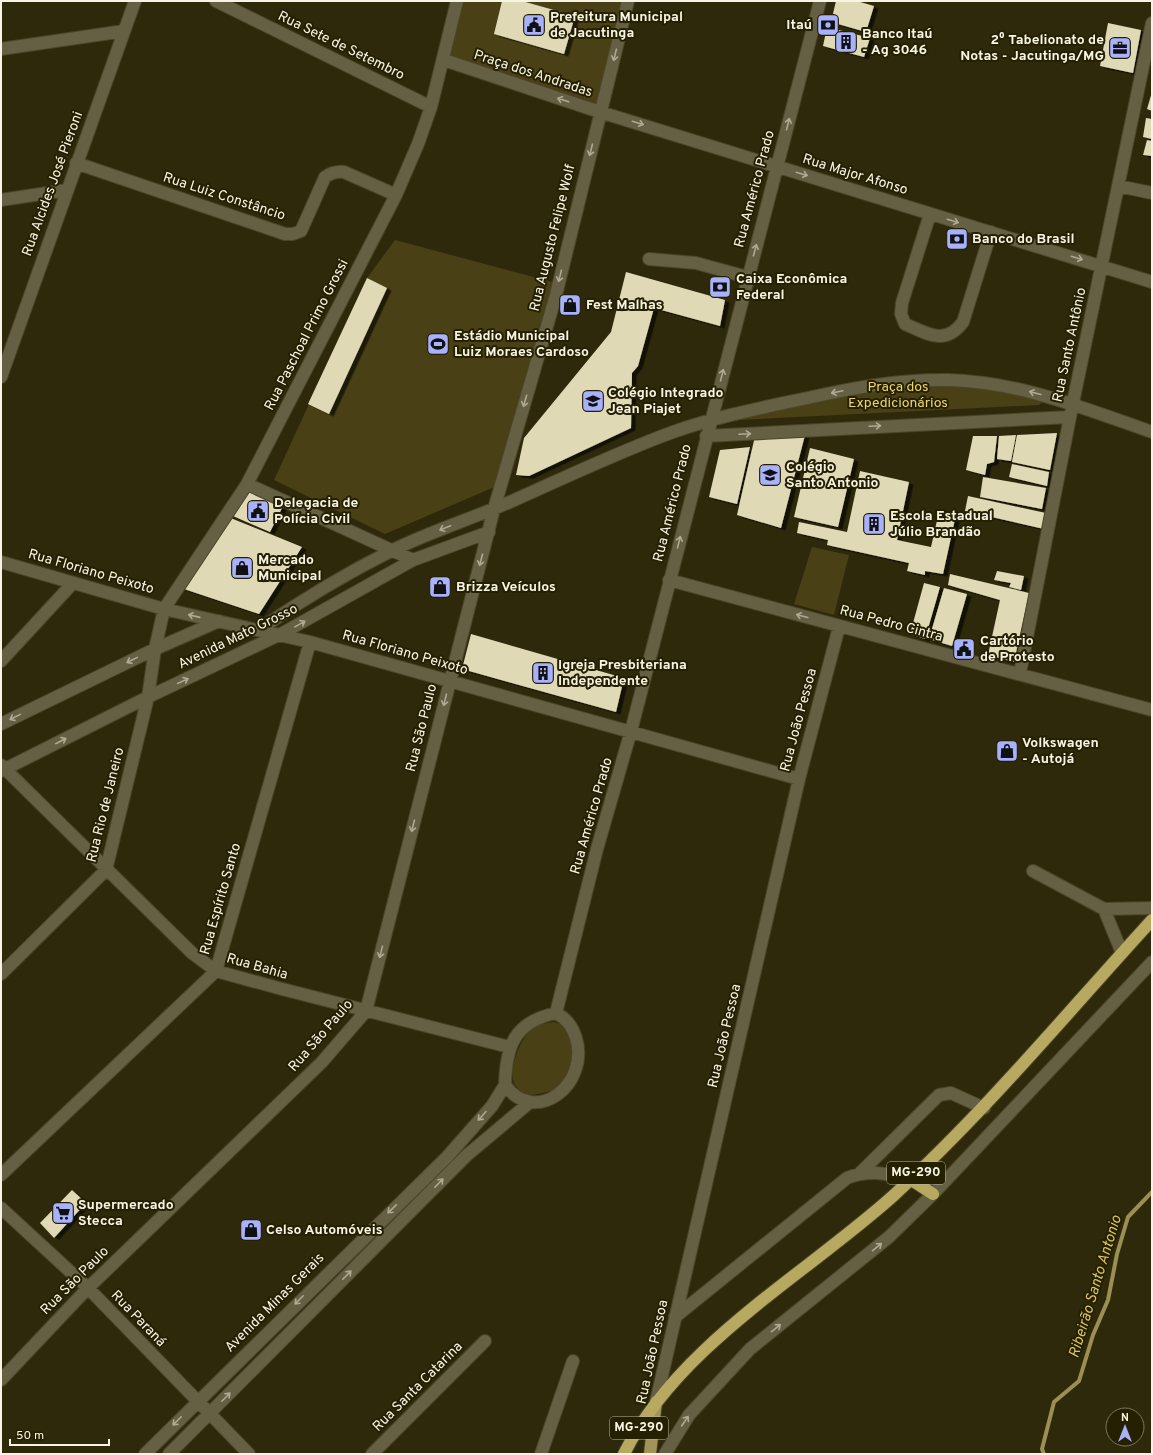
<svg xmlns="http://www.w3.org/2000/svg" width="1153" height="1455" viewBox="0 0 1153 1455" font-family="Overpass,sans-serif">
<defs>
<filter id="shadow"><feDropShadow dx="4.5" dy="2.5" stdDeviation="0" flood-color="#0009"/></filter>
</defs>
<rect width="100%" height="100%" fill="#2f290c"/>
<path fill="#494015" d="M459 1H618L628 4 600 112 444 60Z
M395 240 556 283 499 485 385 534 274 480 367 278Z
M957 377 1048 398 1039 405 719 421 759 403Z
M812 547 849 555 834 615 794 604Z
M554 1022C571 1026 578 1051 573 1067 570 1075 562 1083 557 1090L527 1096C523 1093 518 1089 515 1085 507 1072 521 1036 533 1028 540 1024 546 1023 554 1022Z"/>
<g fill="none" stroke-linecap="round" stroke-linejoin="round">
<path stroke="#9b8f54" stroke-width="4" d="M1044 1454 1042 1449 1054 1402 1079 1381 1093 1335 1108 1300 1117 1254 1128 1217 1152 1192"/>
</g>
<path fill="#dfd9b6" filter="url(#shadow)" d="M502 1H522L575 16 564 54 494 34Z
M836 1H857L874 6 866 32 831 22Z
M1108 23 1141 30 1133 73 1100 66Z
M827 27 870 38 864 57 823 46Z
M1152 92V111L1147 109Z
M1146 118 1152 119V139L1143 137Z
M1147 140 1152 141V156L1143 155Z
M626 272 725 300 720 326 654 308 638 366 632 373 631 428 529 476 516 475 524 438 611 332Z
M367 278 387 288 329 414 308 404Z
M1057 433 1050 470 1012 462 1017 435Z
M805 435 781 528 737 515 755 436Z
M1016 435 1011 461 997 459 999 436Z
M973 436H997L994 462 987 464 985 475 966 470Z
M750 447 737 504 709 497 720 450Z
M810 448 854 459 838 527 794 517Z
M1012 464 1049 472 1047 486 1009 477Z
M860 471 909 482 897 540 931 547 938 516 955 519 943 574 925 571V575L907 571 909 563 827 545 828 540 797 533 799 522 847 532Z
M983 477 1046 488 1042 509 980 497Z
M248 491 283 506 270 532 233 516Z
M968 496 1046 513 1044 529 965 511Z
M228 517 302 547 259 614 181 588Z
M997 571 1024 576 1021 590 1009 587 1011 583 994 580Z
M950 574 1029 593 1014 662 988 655 1000 600 948 585Z
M924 583 940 587 925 639 910 634Z
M944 588 967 594 952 646 929 639Z
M471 634 624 678 616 712 462 669Z
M72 1190 86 1203 54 1238 40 1223Z"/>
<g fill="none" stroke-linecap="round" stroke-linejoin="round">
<g stroke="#4b452a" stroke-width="14">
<path id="minor" d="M216 1 431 107
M1 49 124 31
M444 60 600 112 1152 282
M76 163 285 234H293L301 231 325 177C331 173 336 171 344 172L396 195
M1118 186 1152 193
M1 200 67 190
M930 214 902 303 901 314 905 324C928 334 945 346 963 322L991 232
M649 259 696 263 747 277
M1 377 135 1
M706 436 1070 417
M247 484 413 560
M1 562 164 609 310 642 799 779
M669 580 1152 710
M260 629C302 600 345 574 391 551 429 532 471 519 510 502 564 478 618 452 673 432 718 416 766 407 812 397 858 387 902 379 949 380 1020 382 1086 409 1152 432
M1 661 73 583
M1020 673 1070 417 1152 23
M1 724 155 649 219 621
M1 765 192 953 216 971 282 989 509 1047
M1 771 148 697 281 634 413 560 489 532
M1033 871 1104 909 1122 953
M1104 909 1152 908
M1 974 106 870 148 697 155 649 164 609 247 484 396 195 418 144 431 107 457 1
M556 1013 597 849 631 731 820 1
M556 1013C567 1019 572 1026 576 1038 590 1085 535 1127 505 1085 506 1046 514 1022 556 1013Z
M859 1174 939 1095 951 1093 984 1108
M1 1175 216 971 310 642
M1 1208 88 1288 249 1454
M675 1317 847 1178C870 1169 887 1174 910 1179
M1 1380 88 1288 322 1062 366 1011 494 509 556 295 628 1
M656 1402 799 779 839 627
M145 1454 447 1157 492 1106 505 1085
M169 1454 466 1156 529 1103
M372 1454 485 1341
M541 1454 573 1361
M665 1454 689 1415 750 1349 889 1237 933 1194 1152 962"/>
</g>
<g stroke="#4b452a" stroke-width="14">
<path id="major" d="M650 1454 656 1402"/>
</g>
<g stroke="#4b452a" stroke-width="14">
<path id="highway" d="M910 1179 933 1194
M624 1454C677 1346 805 1275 893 1196 986 1111 1067 1013 1152 920"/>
</g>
<use href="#minor" stroke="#655f43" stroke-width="12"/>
<use href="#major" stroke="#a09459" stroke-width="12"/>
<use href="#highway" stroke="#b8a961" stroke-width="12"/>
</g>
<defs><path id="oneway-shaft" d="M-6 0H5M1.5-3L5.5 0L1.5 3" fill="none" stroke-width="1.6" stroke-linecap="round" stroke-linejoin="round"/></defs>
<g stroke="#aeaa93">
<use href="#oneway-shaft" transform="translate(615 55) rotate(104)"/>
<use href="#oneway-shaft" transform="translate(563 100) rotate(-162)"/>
<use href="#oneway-shaft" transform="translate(638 123) rotate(17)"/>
<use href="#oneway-shaft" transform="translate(788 124) rotate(-76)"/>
<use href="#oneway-shaft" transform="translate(591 150) rotate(104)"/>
<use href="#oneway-shaft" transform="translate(802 174) rotate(17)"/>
<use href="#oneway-shaft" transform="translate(953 221) rotate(17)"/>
<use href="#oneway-shaft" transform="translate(755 250) rotate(-75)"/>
<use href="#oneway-shaft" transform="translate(1077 258) rotate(17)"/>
<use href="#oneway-shaft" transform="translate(560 276) rotate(104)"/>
<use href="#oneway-shaft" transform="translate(722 375) rotate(-76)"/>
<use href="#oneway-shaft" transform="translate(837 392) rotate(168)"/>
<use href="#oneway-shaft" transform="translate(1035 393) rotate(-165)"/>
<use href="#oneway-shaft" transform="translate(525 401) rotate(106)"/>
<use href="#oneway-shaft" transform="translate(875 426) rotate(-3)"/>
<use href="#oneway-shaft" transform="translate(745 434) rotate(-3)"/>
<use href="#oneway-shaft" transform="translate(445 528) rotate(158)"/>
<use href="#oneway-shaft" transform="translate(679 542) rotate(-76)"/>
<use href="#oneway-shaft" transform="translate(481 560) rotate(105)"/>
<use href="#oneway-shaft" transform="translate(194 616) rotate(-167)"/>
<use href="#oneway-shaft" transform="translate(802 616) rotate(-165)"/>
<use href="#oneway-shaft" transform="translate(300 624) rotate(-29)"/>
<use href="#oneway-shaft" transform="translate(132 660) rotate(154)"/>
<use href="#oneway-shaft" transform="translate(183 681) rotate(-25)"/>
<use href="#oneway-shaft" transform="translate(445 700) rotate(104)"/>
<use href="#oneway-shaft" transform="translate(15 717) rotate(154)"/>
<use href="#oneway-shaft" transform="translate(61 741) rotate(-27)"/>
<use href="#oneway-shaft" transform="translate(413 826) rotate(104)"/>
<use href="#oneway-shaft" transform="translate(381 952) rotate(104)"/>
<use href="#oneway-shaft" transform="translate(482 1116) rotate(132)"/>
<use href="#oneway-shaft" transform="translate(439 1183) rotate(-45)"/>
<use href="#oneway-shaft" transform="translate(392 1209) rotate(136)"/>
<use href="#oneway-shaft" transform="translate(877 1247) rotate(-39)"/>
<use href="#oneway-shaft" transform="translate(347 1275) rotate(-45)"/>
<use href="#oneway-shaft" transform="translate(299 1300) rotate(135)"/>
<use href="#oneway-shaft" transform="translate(776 1328) rotate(-39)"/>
<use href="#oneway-shaft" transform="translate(226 1397) rotate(-45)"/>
<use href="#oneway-shaft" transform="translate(177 1421) rotate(135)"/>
<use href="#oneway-shaft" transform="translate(685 1421) rotate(-56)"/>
</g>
<defs>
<g id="civic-square" transform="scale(1.15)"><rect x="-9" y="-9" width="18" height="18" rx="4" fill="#a7b1fc" stroke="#262003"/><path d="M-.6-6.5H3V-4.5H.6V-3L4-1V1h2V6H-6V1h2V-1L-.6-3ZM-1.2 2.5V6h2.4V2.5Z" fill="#111"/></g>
<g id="bank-square" transform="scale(1.15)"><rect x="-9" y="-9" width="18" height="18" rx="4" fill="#a7b1fc" stroke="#262003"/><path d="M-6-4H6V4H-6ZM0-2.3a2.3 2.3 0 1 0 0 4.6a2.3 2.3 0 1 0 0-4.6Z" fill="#111"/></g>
<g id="building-square" transform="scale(1.15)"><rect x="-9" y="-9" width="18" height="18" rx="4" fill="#a7b1fc" stroke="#262003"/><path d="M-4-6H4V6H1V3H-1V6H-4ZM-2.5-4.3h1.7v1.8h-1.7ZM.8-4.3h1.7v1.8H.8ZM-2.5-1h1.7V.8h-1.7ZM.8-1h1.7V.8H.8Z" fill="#111"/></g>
<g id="office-square" transform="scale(1.15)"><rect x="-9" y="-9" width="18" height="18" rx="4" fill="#a7b1fc" stroke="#262003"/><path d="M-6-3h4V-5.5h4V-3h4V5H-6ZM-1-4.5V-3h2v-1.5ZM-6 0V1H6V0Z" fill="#111"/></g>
<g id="shop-square" transform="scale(1.15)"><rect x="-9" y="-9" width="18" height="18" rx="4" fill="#a7b1fc" stroke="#262003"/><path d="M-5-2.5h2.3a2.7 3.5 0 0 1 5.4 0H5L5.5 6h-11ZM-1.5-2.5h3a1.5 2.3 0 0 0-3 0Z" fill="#111"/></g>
<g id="stadium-square" transform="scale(1.15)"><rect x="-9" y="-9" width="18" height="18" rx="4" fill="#a7b1fc" stroke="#262003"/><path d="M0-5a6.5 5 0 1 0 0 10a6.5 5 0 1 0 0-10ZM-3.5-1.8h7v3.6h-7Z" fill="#111"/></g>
<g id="school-square" transform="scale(1.15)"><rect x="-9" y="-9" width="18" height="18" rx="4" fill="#a7b1fc" stroke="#262003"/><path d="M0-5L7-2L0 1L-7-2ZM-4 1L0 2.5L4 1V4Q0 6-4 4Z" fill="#111"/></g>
<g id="supermarket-square" transform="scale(1.15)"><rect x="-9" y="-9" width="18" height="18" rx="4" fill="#a7b1fc" stroke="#262003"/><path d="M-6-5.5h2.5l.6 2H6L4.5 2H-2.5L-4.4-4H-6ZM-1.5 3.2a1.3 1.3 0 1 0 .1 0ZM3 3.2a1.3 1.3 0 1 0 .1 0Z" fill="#111"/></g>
</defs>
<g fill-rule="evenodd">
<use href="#civic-square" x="534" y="25"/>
<use href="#bank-square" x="828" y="25"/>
<use href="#building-square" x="846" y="42"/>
<use href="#office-square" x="1120" y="48"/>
<use href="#bank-square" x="957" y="239"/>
<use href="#bank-square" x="720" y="287"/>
<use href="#shop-square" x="570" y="305"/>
<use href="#stadium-square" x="438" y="344"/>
<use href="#school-square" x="593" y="401"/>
<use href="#school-square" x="770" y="475"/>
<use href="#civic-square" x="258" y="511"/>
<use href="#building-square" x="874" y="524"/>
<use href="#shop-square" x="242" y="568"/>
<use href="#shop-square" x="440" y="587"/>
<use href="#civic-square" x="964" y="649"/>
<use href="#building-square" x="543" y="673"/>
<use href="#shop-square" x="1007" y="751"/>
<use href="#supermarket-square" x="63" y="1213"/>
<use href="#shop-square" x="251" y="1230"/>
</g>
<g text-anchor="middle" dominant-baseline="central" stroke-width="4" stroke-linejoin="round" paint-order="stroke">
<g fill="#262003" stroke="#b8b4a0" stroke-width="1">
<rect x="887" y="1162" width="58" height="22" rx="3"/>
<rect x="610" y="1417" width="58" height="22" rx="3"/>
</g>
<g font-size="13" font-weight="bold" fill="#f7f4e3">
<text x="916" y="1173">MG-290</text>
<text x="639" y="1428">MG-290</text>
</g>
<g font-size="14" font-weight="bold" fill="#f7f4e3" stroke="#262003" text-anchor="start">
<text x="550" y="17">Prefeitura Municipal<tspan x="550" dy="16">de Jacutinga</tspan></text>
<text x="812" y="25" text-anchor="end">Itaú</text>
<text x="862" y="34">Banco Itaú<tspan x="862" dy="16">- Ag 3046</tspan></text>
<text x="1104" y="40" text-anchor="end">2⁰ Tabelionato de<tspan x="1104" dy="16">Notas - Jacutinga/MG</tspan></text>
<text x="972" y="239">Banco do Brasil</text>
<text x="736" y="279">Caixa Econômica<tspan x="736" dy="16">Federal</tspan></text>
<text x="586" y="305">Fest Malhas</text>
<text x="454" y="336">Estádio Municipal<tspan x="454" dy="16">Luiz Moraes Cardoso</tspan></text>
<text x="608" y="393">Colégio Integrado<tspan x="608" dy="16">Jean Piajet</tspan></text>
<text x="786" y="467">Colégio<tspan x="786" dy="16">Santo Antonio</tspan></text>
<text x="274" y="503">Delegacia de<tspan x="274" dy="16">Polícia Civil</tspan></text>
<text x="890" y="516">Escola Estadual<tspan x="890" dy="16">Júlio Brandão</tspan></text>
<text x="258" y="560">Mercado<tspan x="258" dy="16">Municipal</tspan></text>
<text x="456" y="587">Brizza Veículos</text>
<text x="980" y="641">Cartório<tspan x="980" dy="16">de Protesto</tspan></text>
<text x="558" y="665">Igreja Presbiteriana<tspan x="558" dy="16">Independente</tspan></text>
<text x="1022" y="743">Volkswagen<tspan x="1022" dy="16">- Autojá</tspan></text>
<text x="78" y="1205">Supermercado<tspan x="78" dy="16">Stecca</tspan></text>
<text x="266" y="1230">Celso Automóveis</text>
</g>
<g font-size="14" fill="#f7f4e3" stroke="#262003">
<text transform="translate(341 46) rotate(26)">Rua Sete de Setembro</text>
<text transform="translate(533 74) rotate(18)">Praça dos Andradas</text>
<text transform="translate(855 175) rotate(17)">Rua Major Afonso</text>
<text transform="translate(53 184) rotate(-70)">Rua Alcides José Pieroni</text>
<text transform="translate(755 189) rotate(-75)">Rua Américo Prado</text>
<text transform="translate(224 197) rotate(18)">Rua Luiz Constâncio</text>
<text transform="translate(553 238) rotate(-76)">Rua Augusto Felipe Wolf</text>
<text transform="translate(307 335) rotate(-63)">Rua Paschoal Primo Grossi</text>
<text transform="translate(1070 345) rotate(-78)">Rua Santo Antônio</text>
<text transform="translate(673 503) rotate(-76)">Rua Américo Prado</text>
<text transform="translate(91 572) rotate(16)">Rua Floriano Peixoto</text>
<text transform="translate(891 624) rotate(15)">Rua Pedro Cintra</text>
<text transform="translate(238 637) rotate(-26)">Avenida Mato Grosso</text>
<text transform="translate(405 653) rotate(16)">Rua Floriano Peixoto</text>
<text transform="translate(799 720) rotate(-75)">Rua João Pessoa</text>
<text transform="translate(422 728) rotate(-76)">Rua São Paulo</text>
<text transform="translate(106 805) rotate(-76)">Rua Rio de Janeiro</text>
<text transform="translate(592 816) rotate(-74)">Rua Américo Prado</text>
<text transform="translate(221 899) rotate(-74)">Rua Espírito Santo</text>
<text transform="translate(257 967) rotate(16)">Rua Bahia</text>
<text transform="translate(321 1036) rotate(-49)">Rua São Paulo</text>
<text transform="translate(725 1036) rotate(-77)">Rua João Pessoa</text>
<text transform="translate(75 1281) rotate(-45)">Rua São Paulo</text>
<text transform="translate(275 1303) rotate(-45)">Avenida Minas Gerais</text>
<text transform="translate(138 1319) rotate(46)">Rua Paraná</text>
<text transform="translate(653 1352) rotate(-78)">Rua João Pessoa</text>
<text transform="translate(418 1387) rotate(-45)">Rua Santa Catarina</text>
</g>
<g font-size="14" fill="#ebd671" stroke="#262003">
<text x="898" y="387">Praça dos<tspan x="898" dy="16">Expedicionários</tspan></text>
</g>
<g font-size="15" font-style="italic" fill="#dac55f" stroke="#262003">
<text transform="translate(1096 1287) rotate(-73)">Ribeirão Santo Antonio</text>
</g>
</g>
<rect width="1153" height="1455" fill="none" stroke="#f7f4e3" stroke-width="4"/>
<g transform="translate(1125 1427)"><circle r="19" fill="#262003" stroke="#7a755d"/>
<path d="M0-3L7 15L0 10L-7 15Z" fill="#a7b1fc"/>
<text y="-6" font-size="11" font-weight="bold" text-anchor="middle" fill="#f7f4e3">N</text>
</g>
<path d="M10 1439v6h99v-6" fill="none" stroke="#f7f4e3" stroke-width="2"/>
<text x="16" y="1439" font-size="12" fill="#f7f4e3" stroke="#262003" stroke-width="3" paint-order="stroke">50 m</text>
</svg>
